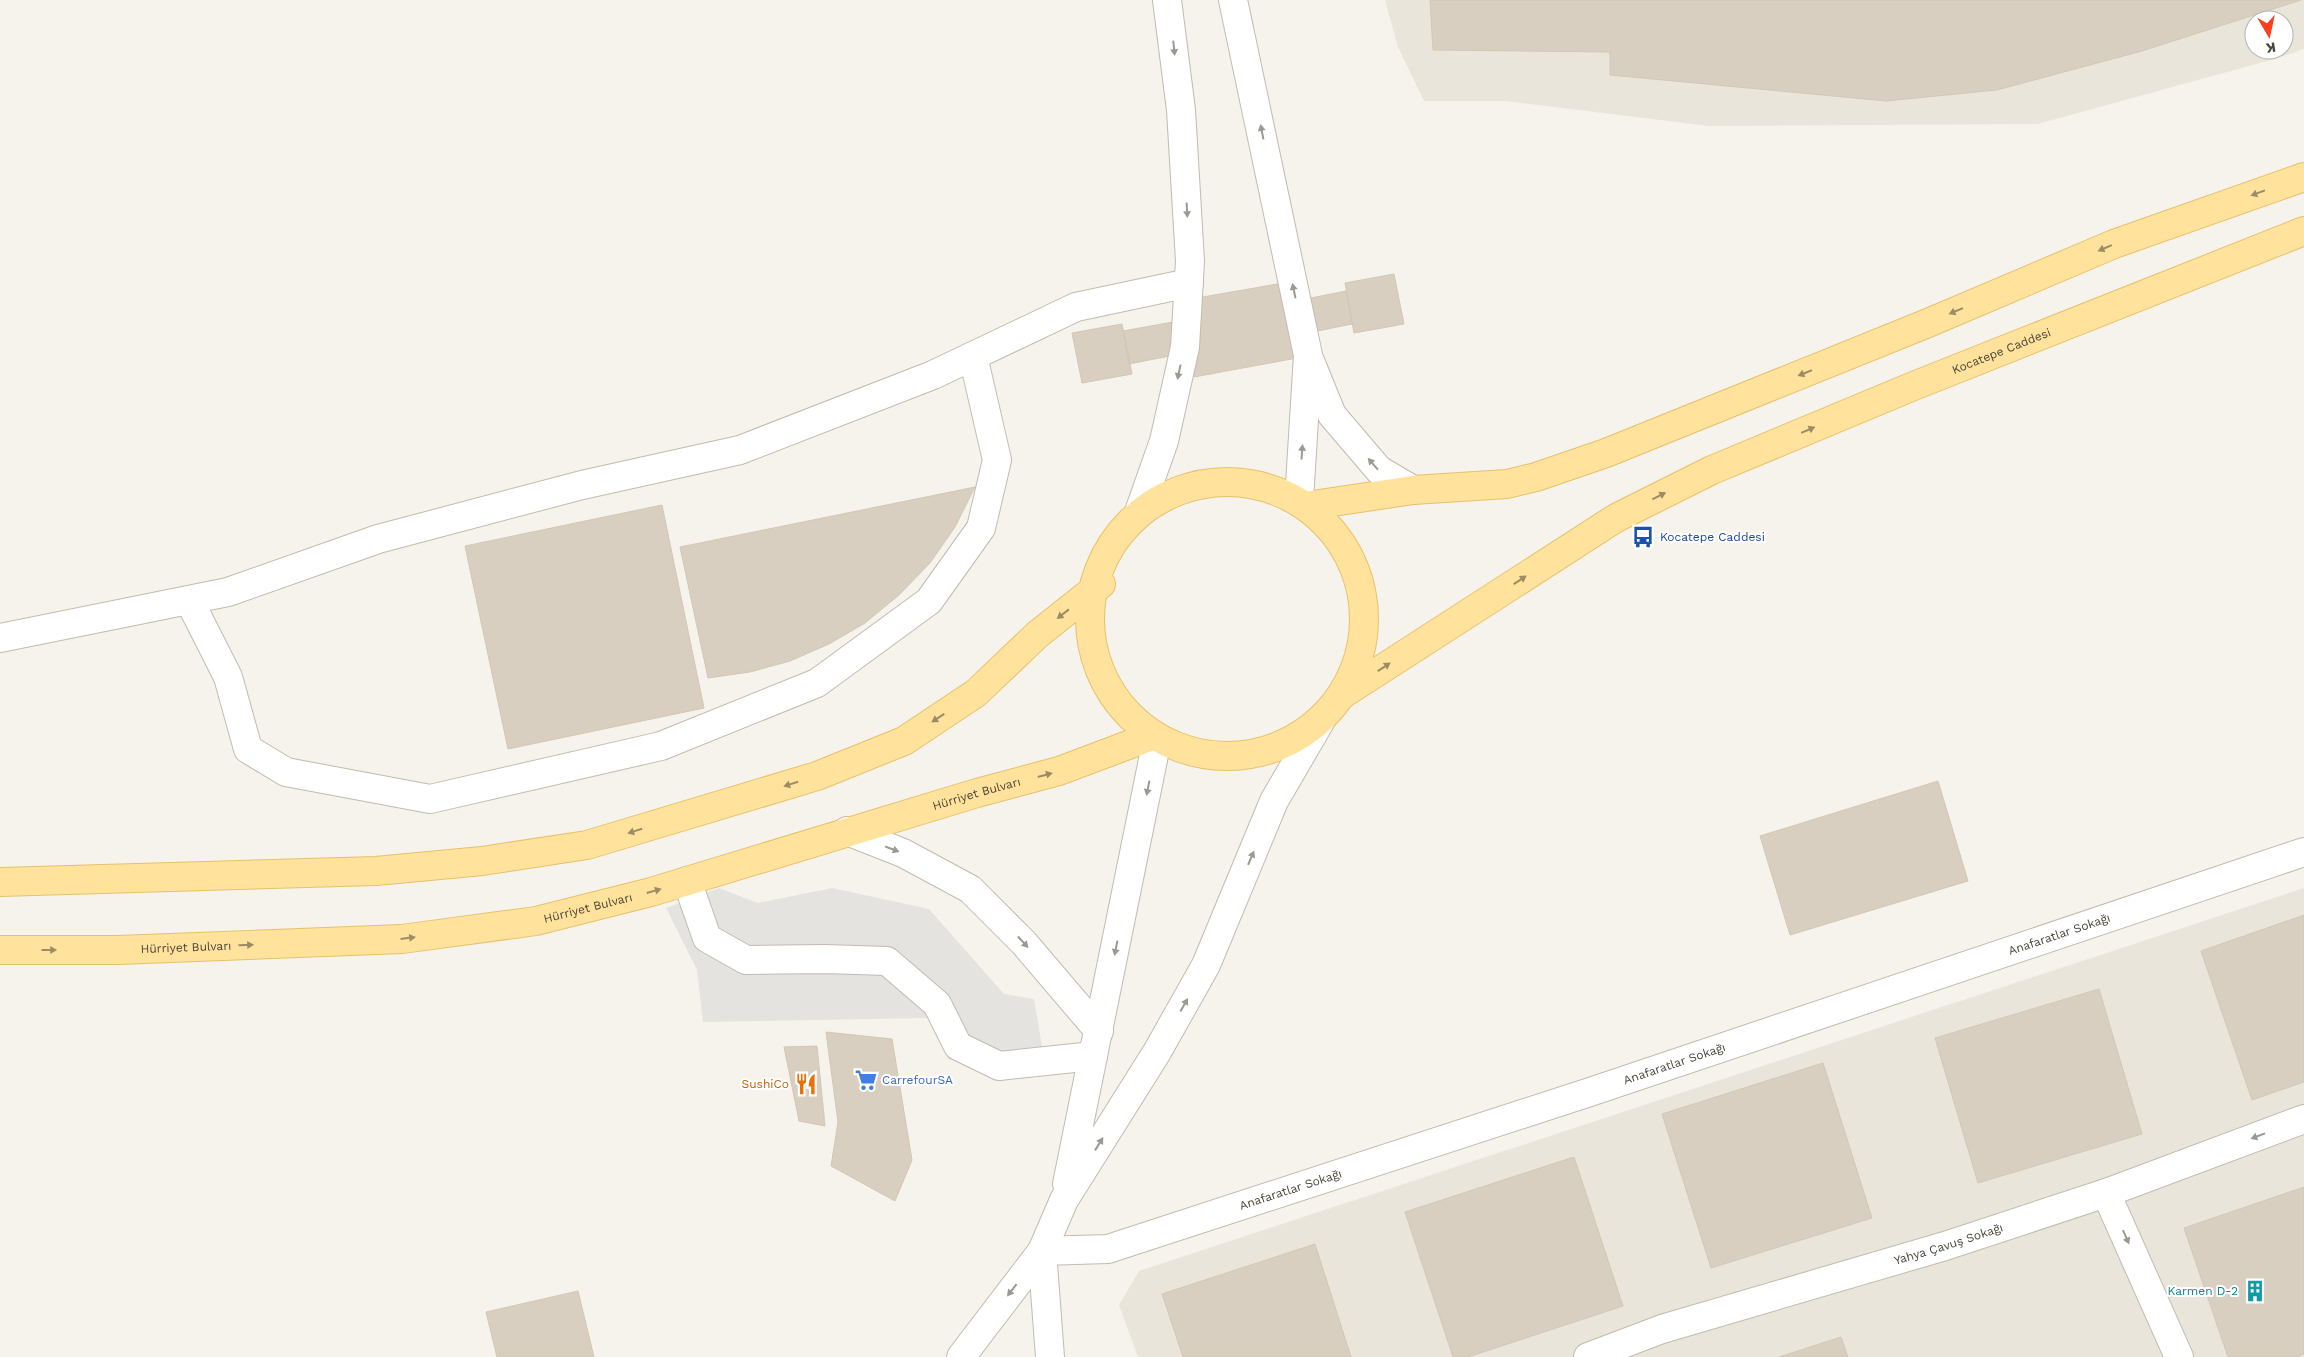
<svg xmlns="http://www.w3.org/2000/svg" width="2304" height="1357" viewBox="0 0 2304 1357" font-family="'Work Sans',sans-serif">
<rect width="100%" height="100%" fill="#f6f3ec"/>
<path fill="#eae5da" fill-rule="evenodd" d="M1385 0H2304V49L2278 58 2038 124 1709 126 1506 101H1424L1398 47ZM2254 20H2284V50H2254Z
M2304 888V1357H1138L1119 1305 1139 1271Z"/>
<path fill="#e5e3e0" d="M719 888 758 903 832 888 929 909 1004 994 1034 999 1043 1052 949 1060 928 1018 703 1022 697 970 666 908Z"/>
<path fill="#d8cfc1" stroke="#d3c7b4" d="M1430 0H2301L2142 51 1997 90 1886 101 1610 75V52L1433 50Z
M1394 274 1404 324 1354 333 1345 283Z
M1283 283 1297 358 1194 377 1180 301Z
M1346 291 1352 324 1293 336 1286 303Z
M1184 320 1190 352 1129 364 1123 331Z
M1122 324 1132 374 1082 383 1072 333Z
M975 487 955 527 930 563 899 595 865 623 829 644 790 661 750 672 708 678 680 547Z
M662 505 704 708 508 749 465 546Z
M1938 781 1968 881 1790 935 1760 836Z
M2304 915V1082L2252 1100 2201 951Z
M2099 989 2142 1134 1978 1183 1935 1038Z
M826 1032 892 1039 912 1160 895 1201 831 1166 838 1122Z
M817 1046 825 1126 799 1121 784 1047Z
M1823 1063 1872 1218 1711 1268 1662 1114Z
M1574 1157 1623 1306 1468 1357H1453L1405 1212Z
M2304 1187V1354L2297 1357H2228L2184 1228Z
M1315 1244 1351 1357H1183L1162 1294Z
M578 1291 594 1357H497L486 1312Z
M1841 1337 1848 1357H1779Z"/>
<g fill="none" stroke-linecap="round" stroke-linejoin="round">
<g stroke="#c2bbae" stroke-width="30">
<g id="minor">
<path d="M1233 0 1308 355 1299 500"/>
<path d="M1310 361 1332 415 1379 470 1413 490"/>
<path d="M1140 509 1164 441 1185 347 1190 261 1181 110 1167 0"/>
<path d="M189 600 228 677 248 749 286 772 430 799 661 746 817 683 929 601 981 528 997 460 973 356"/>
<path d="M0 638 228 592 378 539 582 485 740 450 933 375 1076 307 1189 283"/>
<path d="M847 831 903 853 970 889 1024 943 1099 1031"/>
<path d="M687 881 707 938 746 960 825 959 887 961 937 1004 958 1046 999 1066 1093 1056"/>
<path d="M1067 1184 1157 740"/>
<path d="M2106 1193 2179 1357"/>
<path id="s1" d="M1042 1251 1108 1249 1590 1092 2304 852"/>
<path d="M1042 1251 1050 1357"/>
<path d="M961 1357 1042 1251 1064 1200 1157 1052 1206 965 1274 801 1320 722"/>
<path id="s2" d="M1588 1357 1662 1329 1945 1246 2106 1193 2304 1119"/>
</g>
</g>
<g stroke="#e6c16a" stroke-width="30">
<g id="major">
<circle cx="1227" cy="619" r="137"/>
<path d="M1306 506 1413 490 1507 484 1536 477 1606 453 1928 323 2114 244 2304 177"/>
<path id="s3" d="M1343 694 1616 518 1712 470 1916 385 2304 231"/>
<path d="M0 882 376 871 482 861 587 845 817 776 904 741 976 693 1038 634 1101 584"/>
<path id="s4" d="M0 950H118L402 939 536 921 651 892 977 793 1059 771 1152 736"/>
</g>
</g>
<use href="#minor" stroke="#fff" stroke-width="28"/>
<use href="#major" stroke="#ffe39c" stroke-width="28"/>
</g>
<defs><path id="oneway-solid" d="M-6-.8H1V-3.2L6.5 0L1 3.2V.8H-6Z" transform="scale(1.25)"/></defs>
<g fill="#9c9892">
<use href="#oneway-solid" transform="translate(1174 48) rotate(84)"/>
<use href="#oneway-solid" transform="translate(1262 132) rotate(-101)"/>
<use href="#oneway-solid" transform="translate(1187 210) rotate(87)"/>
<use href="#oneway-solid" transform="translate(1294 291) rotate(-102)"/>
<use href="#oneway-solid" transform="translate(1179 372) rotate(102)"/>
<use href="#oneway-solid" transform="translate(1302 452) rotate(-86)"/>
<use href="#oneway-solid" transform="translate(1373 464) rotate(-131)"/>
<use href="#oneway-solid" transform="translate(1148 788) rotate(101)"/>
<use href="#oneway-solid" transform="translate(892 849) rotate(21)"/>
<use href="#oneway-solid" transform="translate(1251 858) rotate(-67)"/>
<use href="#oneway-solid" transform="translate(1023 942) rotate(47)"/>
<use href="#oneway-solid" transform="translate(1116 948) rotate(101)"/>
<use href="#oneway-solid" transform="translate(1184 1005) rotate(-61)"/>
<use href="#oneway-solid" transform="translate(2258 1136) rotate(159)"/>
<use href="#oneway-solid" transform="translate(1099 1144) rotate(-58)"/>
<use href="#oneway-solid" transform="translate(2126 1237) rotate(66)"/>
<use href="#oneway-solid" transform="translate(1012 1290) rotate(128)"/>
</g>
<g fill="#9c8c66">
<use href="#oneway-solid" transform="translate(2258 193) rotate(160)"/>
<use href="#oneway-solid" transform="translate(2105 248) rotate(157)"/>
<use href="#oneway-solid" transform="translate(1956 311) rotate(157)"/>
<use href="#oneway-solid" transform="translate(1805 373) rotate(158)"/>
<use href="#oneway-solid" transform="translate(1808 430) rotate(-23)"/>
<use href="#oneway-solid" transform="translate(1659 496) rotate(-27)"/>
<use href="#oneway-solid" transform="translate(1520 580) rotate(-33)"/>
<use href="#oneway-solid" transform="translate(1063 614) rotate(142)"/>
<use href="#oneway-solid" transform="translate(1384 667) rotate(-33)"/>
<use href="#oneway-solid" transform="translate(938 718) rotate(147)"/>
<use href="#oneway-solid" transform="translate(1045 775) rotate(-15)"/>
<use href="#oneway-solid" transform="translate(791 784) rotate(163)"/>
<use href="#oneway-solid" transform="translate(635 831) rotate(163)"/>
<use href="#oneway-solid" transform="translate(654 891) rotate(-16)"/>
<use href="#oneway-solid" transform="translate(408 938) rotate(-7)"/>
<use href="#oneway-solid" transform="translate(246 945) rotate(-2)"/>
<use href="#oneway-solid" transform="translate(49 950)"/>
</g>
<defs>
<g id="bus-bare" transform="scale(1.725)"><path d="M-5-6H5V4H4V6H2V4H-2V6H-4V4H-5ZM-3.5-4V0h7V-4ZM-3.5 1.2v1.5H-2V1.2ZM2 1.2v1.5H3.5V1.2Z" fill="#1a4fb4" stroke="#fff" stroke-width="2.5" paint-order="stroke"/></g>
<g id="supermarket-bare" transform="scale(1.725)"><path d="M-6-5.5h2.5l.6 2H6L4.5 2H-2.5L-4.4-4H-6ZM-1.5 3.2a1.3 1.3 0 1 0 .1 0ZM3 3.2a1.3 1.3 0 1 0 .1 0Z" fill="#3f7fe0" stroke="#fff" stroke-width="2.5" paint-order="stroke"/></g>
<g id="restaurant-bare" transform="scale(1.725)"><path d="M-5-6h1v4h1v-4h1v4h1v-4h1v5L-1.5 .5V6h-2V.5L-5-1ZM5-6V6H3V1.5H1.5Q1.5-4 5-6Z" fill="#e8710a" stroke="#fff" stroke-width="2.5" paint-order="stroke"/></g>
<g id="building-bare" transform="scale(1.725)"><path d="M-4-6H4V6H1V3H-1V6H-4ZM-2.5-4.3h1.7v1.8h-1.7ZM.8-4.3h1.7v1.8H.8ZM-2.5-1h1.7V.8h-1.7ZM.8-1h1.7V.8H.8Z" fill="#0f9aa8" stroke="#fff" stroke-width="2.5" paint-order="stroke"/></g>
</defs>
<g fill-rule="evenodd">
<use href="#bus-bare" x="1643" y="537"/>
<use href="#supermarket-bare" x="866" y="1080"/>
<use href="#restaurant-bare" x="806" y="1084"/>
<use href="#building-bare" x="2255" y="1291"/>
</g>
<g text-anchor="middle" dominant-baseline="central" stroke-width="4" stroke-linejoin="round" paint-order="stroke">
<g font-size="12" fill="#4b4439" stroke="#fff">
<text stroke="none"><textPath href="#s3" startOffset="745">Kocatepe Caddesi</textPath></text>
<text stroke="none"><textPath href="#s4" startOffset="996">Hürriyet Bulvarı</textPath></text>
<text stroke="none"><textPath href="#s4" startOffset="591">Hürriyet Bulvarı</textPath></text>
<text stroke="none"><textPath href="#s1" startOffset="1068">Anafaratlar Sokağı</textPath></text>
<text stroke="none"><textPath href="#s4" startOffset="186">Hürriyet Bulvarı</textPath></text>
<text stroke="none"><textPath href="#s1" startOffset="662">Anafaratlar Sokağı</textPath></text>
<text stroke="none"><textPath href="#s1" startOffset="258">Anafaratlar Sokağı</textPath></text>
<text stroke="none"><textPath href="#s2" startOffset="378">Yahya Çavuş Sokağı</textPath></text>
</g>
<g font-size="12" fill="#164399" stroke="#fff" text-anchor="start">
<text x="1660" y="537">Kocatepe Caddesi</text>
</g>
<g font-size="12" fill="#366cbe" stroke="#fff" text-anchor="start">
<text x="882" y="1080">CarrefourSA</text>
</g>
<g font-size="12" fill="#c56008" stroke="#fff" text-anchor="end">
<text x="789" y="1084">SushiCo</text>
</g>
<g font-size="12" fill="#0d838f" stroke="#fff" text-anchor="end">
<text x="2238" y="1291">Karmen D-2</text>
</g>
</g>
<g transform="translate(2269 35) rotate(171)"><circle r="24" fill="#ffffff" stroke="#b7b4b0"/>
<path d="M0-4L9 19L0 12L-9 19Z" fill="#fc3f1d"/>
<text y="-8" font-size="14" font-weight="bold" text-anchor="middle" fill="#4b4439">K</text>
</g>
</svg>
